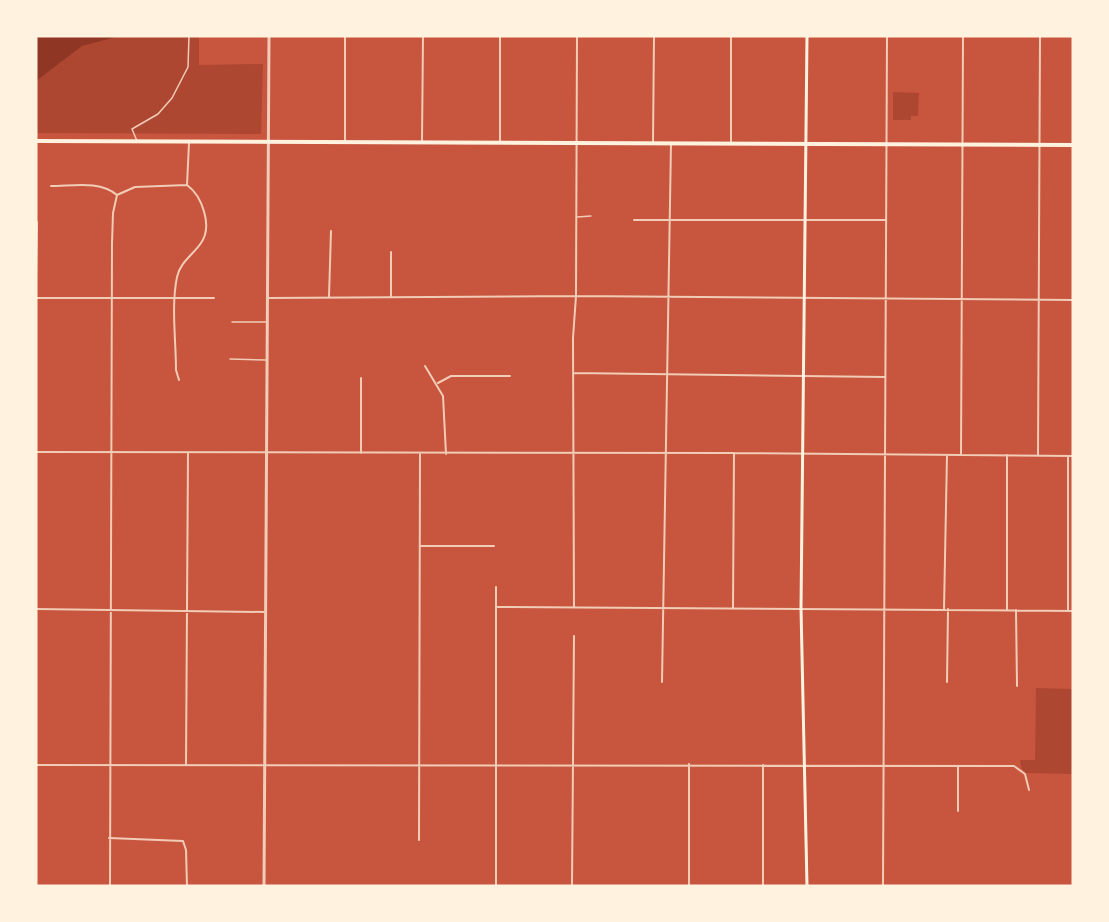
<svg xmlns="http://www.w3.org/2000/svg" width="1109" height="922" viewBox="0 0 1109 922" font-family="'Source Sans 3',sans-serif">
<rect width="100%" height="100%" fill="#c8553d"/>
<path fill="#ae4732" d="M36 36H199V65L263 64 261 134 36 133Z
M893 92 919 93 918 116H911V120H893Z
M1036 688 1073 689V774L1026 773 1021 768 1020 760H1035Z"/>
<path fill="#8f3625" d="M36 36H119L82 46 36 81Z"/>
<g fill="none" stroke-linecap="round" stroke-linejoin="round">
<path stroke="#f1ccb7" stroke-width="1.5" d="M137 141 132 129 158 114 172 98 188 67 189 36
M577 217 591 216
M232 322H267
M230 359 266 360"/>
<path stroke="#f1ccb7" stroke-width="2" d="M731 36V144
M345 141V36
M422 141 423 36
M500 141V36
M653 143 654 36
M187 185 189 143
M51 186C72 186 100 180 117 195
M117 195 135 187 187 185
M634 220H886
M391 252V297
M36 281 37 222
M329 297 331 231
M36 298H214
M268 298 576 296 1073 300
M425 366 443 396 446 454
M574 373 885 377
M179 380 176 370C176 340 171 306 177 277 180 262 193 255 201 243 213 226 202 196 187 185
M438 383 451 376H510
M36 452 734 453 1073 456
M361 453V378
M961 455 963 36
M1038 456 1040 36
M1068 456V611
M420 546H494
M496 607 1073 611
M574 608 573 338 576 296 577 36
M36 609 264 612
M733 609 734 453
M944 609 947 455
M1007 610V455
M1016 610 1017 686
M662 682 671 143
M947 682 948 609
M36 765 1014 766 1025 774 1029 790
M186 765 188 453
M763 765V886
M958 811V766
M109 838 183 841 186 850 187 886
M419 840 420 454
M110 886 112 243 113 213 117 195
M496 886V587
M572 886 574 636
M689 886V764
M883 886 887 36"/>
<path stroke="#f1ccb7" stroke-width="3" d="M264 886 269 36"/>
<path stroke="#fff3e0" stroke-width="3" d="M807 886 801 608 807 36"/>
<path stroke="#fff3e0" stroke-width="4" d="M36 141 1073 145"/>
</g>
<rect width="1109" height="922" fill="none" stroke="#fff3e0" stroke-width="75"/>
</svg>
